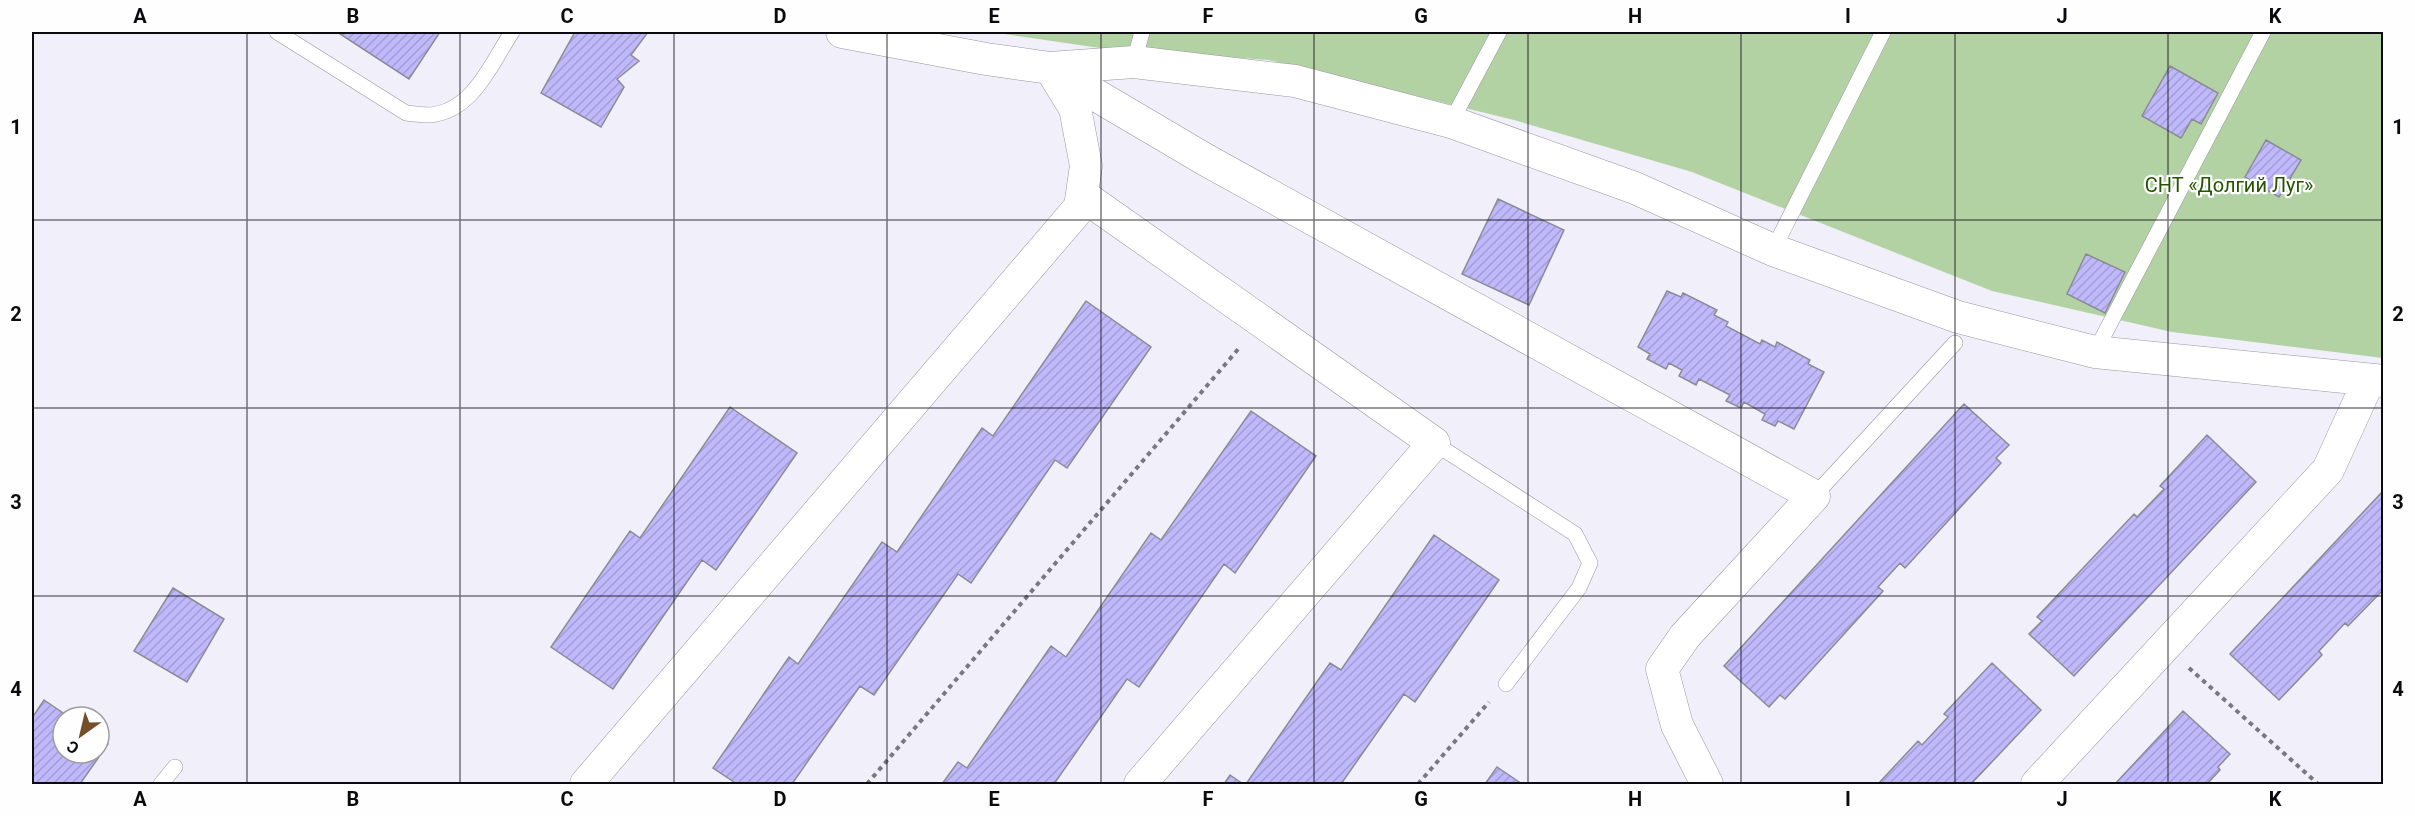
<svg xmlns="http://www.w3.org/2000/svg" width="2415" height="816" viewBox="0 0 2415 816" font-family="Roboto,sans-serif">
<defs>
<pattern id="building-hatch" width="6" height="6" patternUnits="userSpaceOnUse" patternTransform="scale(1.5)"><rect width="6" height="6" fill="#bfb8fa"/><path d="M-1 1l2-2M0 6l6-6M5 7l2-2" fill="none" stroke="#a39dd5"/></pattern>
</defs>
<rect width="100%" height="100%" fill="#f0effa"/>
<path fill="#b2d2a3" d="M991 32H2383V358L2172 332 1992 291 1692 172 1514 120 1269 60 1100 48Z"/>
<path fill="url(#building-hatch)" stroke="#8b8b95" stroke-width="1.5" d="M337 32H440L409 79Z
M575 32H648L631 55 639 61 617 79 624 87 601 127 541 93Z
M2170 66 2218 93 2201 124 2192 119 2181 138 2142 116Z
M2266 140 2301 160 2279 197 2245 177Z
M1498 199 1564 230 1529 305 1462 274Z
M2086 254 2125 272 2105 313 2067 294Z
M1667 291 1681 297 1683 293 1717 310 1714 315 1728 322 1726 326 1760 344 1762 340 1775 347 1777 342 1810 360 1808 364 1824 372 1794 429 1778 421 1775 426 1762 420 1765 414 1744 402 1741 408 1726 401 1730 395 1699 379 1696 385 1679 376 1682 370 1669 363 1666 369 1647 359 1650 354 1638 347Z
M1086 301 1151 347 1067 468 1055 460 971 583 958 574 874 695 860 686 792 784H737L713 768 789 657 798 664 882 542 897 552 982 428 993 436Z
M1964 404 2009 445 1996 458 2001 463 1905 568 1900 563 1878 587 1883 591 1785 699 1780 695 1769 707 1724 666Z
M730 407 797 453 716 570 702 560 613 689 551 647 630 531 640 538Z
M1251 411 1316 456 1235 573 1224 564 1139 687 1127 679 1054 784H942L958 762 967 768 1051 646 1066 657 1151 533 1161 540Z
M2207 435 2256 482 2074 676 2029 634 2042 621 2037 617 2134 514 2137 517 2164 489 2160 486Z
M2384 490V589L2348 626 2345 623 2319 651 2322 655 2279 700 2230 654Z
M1434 535 1499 580 1415 702 1404 694 1341 784H1246L1330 663 1341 670Z
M173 588 224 619 187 682 134 651Z
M1992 663 2041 710 1971 784H1878L1918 741 1922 745 1948 717 1944 714Z
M44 700 69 717H63V753H99V738L108 744 80 784H32V718Z
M2183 711 2230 754 2218 767 2220 770 2207 784H2115Z
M1497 767 1522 784H1485Z
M1230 775 1243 784H1224Z"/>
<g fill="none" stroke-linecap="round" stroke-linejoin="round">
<g stroke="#9897a2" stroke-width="16">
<path id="lane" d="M277 32 406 113C414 114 422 115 430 115 473 111 491 64 512 32
M1134 62 1142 32
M1451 122 1499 32
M1773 250 1883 32
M2095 352 2263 32
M1434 443 1575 534 1590 563 1579 588 1506 684
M1814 496 1955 343
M161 784 175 767"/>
</g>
<g stroke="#9897a2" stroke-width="33">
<path id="street" d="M842 32 986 59 1050 68 1134 62 1295 81 1451 122 1635 188 1773 250 1958 317 2095 352 2384 381
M1050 68 1206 160 1814 496 1685 636 1662 669 1677 725 1707 784
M1082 195 1434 443 1140 784
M586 784 1080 207 1086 166 1075 108 1052 71
M2037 784 2328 470 2369 380"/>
</g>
<path stroke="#797880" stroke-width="4" stroke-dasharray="4.5 4.5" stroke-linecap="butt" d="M2189 668 2318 784
M867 784 1240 347
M1418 784 1489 702"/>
<use href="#lane" stroke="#fff" stroke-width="15"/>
<use href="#street" stroke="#fff" stroke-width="32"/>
</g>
<path fill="none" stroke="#0b0b0f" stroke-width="1.5" stroke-opacity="0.55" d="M247 32V784M460 32V784M674 32V784M887 32V784M1101 32V784M1314 32V784M1528 32V784M1741 32V784M1955 32V784M2168 32V784M32 220H2384M32 408H2384M32 596H2384"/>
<g text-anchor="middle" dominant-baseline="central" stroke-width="4.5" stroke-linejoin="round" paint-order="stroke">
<g font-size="20" fill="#255301" stroke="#fefefe">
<text x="2229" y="185">СНТ «Долгий Луг»</text>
</g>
</g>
<rect width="2415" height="816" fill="none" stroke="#fefefe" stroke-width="66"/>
<g transform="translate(81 735) rotate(214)"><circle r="28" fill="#fefefe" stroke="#9d9d9e" stroke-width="1.5"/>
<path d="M0-4.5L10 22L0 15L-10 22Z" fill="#754f2c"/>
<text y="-9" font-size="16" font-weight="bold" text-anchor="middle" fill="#0b0b0f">С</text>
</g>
<rect x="33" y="33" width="2349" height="750" fill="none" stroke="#0b0b0f" stroke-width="2"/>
<g font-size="20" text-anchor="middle" font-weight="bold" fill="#0b0b0f">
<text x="140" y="23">A</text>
<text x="353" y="23">B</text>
<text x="567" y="23">C</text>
<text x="780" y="23">D</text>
<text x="994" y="23">E</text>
<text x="1208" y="23">F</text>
<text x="1421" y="23">G</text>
<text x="1635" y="23">H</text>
<text x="1848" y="23">I</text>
<text x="2062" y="23">J</text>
<text x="2275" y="23">K</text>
<text x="16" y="134">1</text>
<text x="2398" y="134">1</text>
<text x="16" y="321">2</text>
<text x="2398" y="321">2</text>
<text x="16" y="509">3</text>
<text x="2398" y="509">3</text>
<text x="16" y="696">4</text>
<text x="2398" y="696">4</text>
<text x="140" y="806">A</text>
<text x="353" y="806">B</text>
<text x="567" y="806">C</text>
<text x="780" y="806">D</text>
<text x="994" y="806">E</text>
<text x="1208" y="806">F</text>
<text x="1421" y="806">G</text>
<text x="1635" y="806">H</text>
<text x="1848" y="806">I</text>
<text x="2062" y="806">J</text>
<text x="2275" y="806">K</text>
</g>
</svg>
